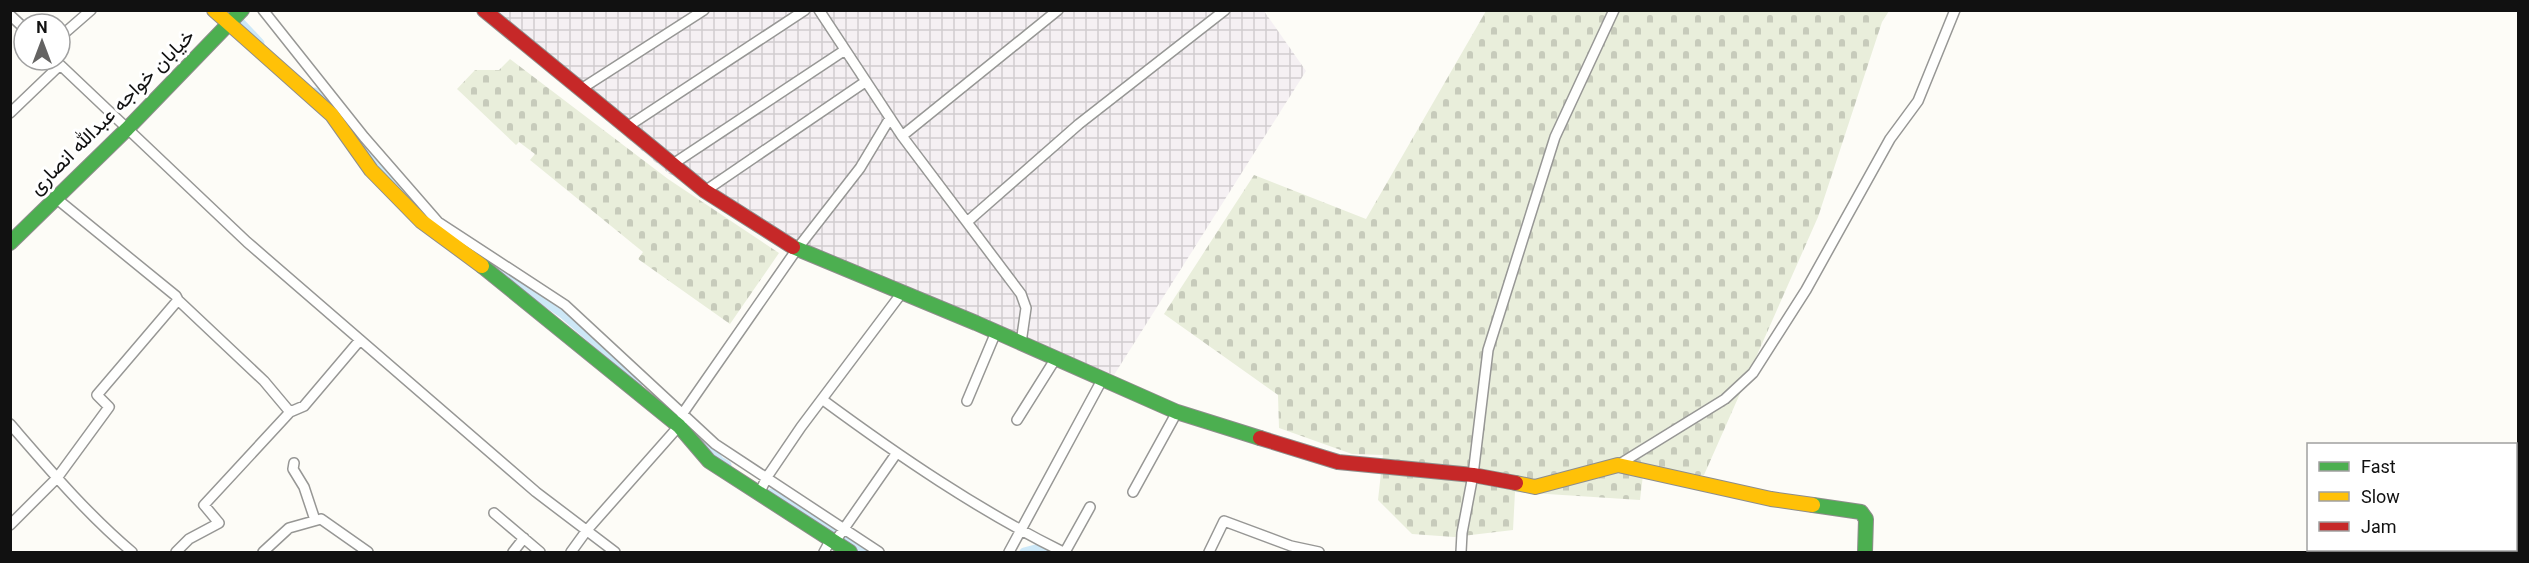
<svg xmlns="http://www.w3.org/2000/svg" width="2529" height="563" viewBox="0 0 2529 563" font-family="Georgia,Vazirmatn,serif">
<defs>
<pattern id="industrial-grid" width="8" height="8" patternUnits="userSpaceOnUse" patternTransform="scale(1.5)"><rect width="8" height="8" fill="#f5f0f3"/><path d="M0 4h8M4 0v8" fill="none" stroke="#d1cdcf"/></pattern>
<pattern id="cemetery-stones" width="16" height="16" patternUnits="userSpaceOnUse" patternTransform="scale(1.5)"><rect width="16" height="16" fill="#e9eedb"/><path d="M2 7V4a2 2 0 0 1 4 0v3zM10 15v-3a2 2 0 0 1 4 0v3z" fill="#c7cbbb"/></pattern>
</defs>
<rect width="100%" height="100%" fill="#fdfcf7"/>
<path fill="url(#industrial-grid)" d="M479 11H1264L1306 71 1114 375 797 249 668 173Z"/>
<path fill="url(#cemetery-stones)" d="M1486 11H1889L1882 22 1818 217 1704 475H1643L1640 500 1515 492 1513 530 1454 537 1412 534 1378 500 1383 455 1352 454 1279 428 1278 395 1164 314 1254 175 1366 219Z
M510 59 668 179 779 253 730 324 638 259 643 252 530 160 535 154 519 142 516 145 457 89 475 70H499Z"/>
<g fill="none" stroke-linecap="round" stroke-linejoin="round">
<path stroke="#cde8f7" stroke-width="9" d="M229 10 260 43
M315 92 343 116
M368 148 423 214
M477 254 563 314 641 381
M681 417 720 461 727 465
M771 493 862 552
M1024 552 1039 548 1049 552"/>
<g stroke="#979795" stroke-width="12">
<path id="street" d="M263 10 364 137 438 222 565 305 715 444 879 552
M819 10 902 136 1021 294 1026 308 1021 343
M10 15 24 28
M60 37 91 10
M55 60 247 242 536 492 615 552
M581 89 704 10
M10 113 59 66
M627 127 805 10
M902 136 1058 10
M673 164 845 50
M705 191 865 82
M967 222 1079 124 1225 10
M178 300 264 381 290 412
M823 400C899 456 978 510 1063 552
M967 401 996 332
M1017 420 1056 358
M10 424C49 469 87 514 132 552
M294 463 293 469 304 487 315 520
M1618 465 1725 399 1753 373 1806 290 1890 139 1918 101 1955 10
M1133 492 1177 412
M759 494 767 477 801 427 901 294
M494 513 540 552
M10 525 57 478 109 407 97 395 178 300 176 296 57 199
M834 543 896 454
M176 552 189 539 219 523 204 505 290 412 304 406 360 340
M263 552 289 528 321 519 368 552
M513 552 524 538
M571 552 587 530 679 426 683 413 797 249 860 168 890 118
M824 552 830 541
M1009 552 1103 378
M1065 552 1090 507
M1209 552 1224 521 1291 546 1319 552
M1461 552 1462 533 1473 475 1488 350 1555 137 1614 10"/>
</g>
<g stroke="#8e8d8b" stroke-width="16">
<path id="fast" d="M10 243 127 129 242 10
M793 247 976 323 1177 412 1260 438
M482 266 679 426 709 461 850 552
M1813 505 1861 512 1866 519 1865 552"/>
</g>
<g stroke="#8e8d8b" stroke-width="16">
<path id="slow" d="M214 10 332 115 371 170 421 221 482 266
M1516 483 1535 487 1618 465 1771 499 1813 505"/>
</g>
<g stroke="#8e8d8b" stroke-width="16">
<path id="jam" d="M484 10 705 191 793 247
M1260 438 1338 462 1473 475 1516 483"/>
</g>
<use href="#street" stroke="#fffffe" stroke-width="9"/>
<use href="#fast" stroke="#4caf50" stroke-width="14"/>
<use href="#slow" stroke="#ffc107" stroke-width="14"/>
<use href="#jam" stroke="#c62828" stroke-width="14"/>
</g>
<g text-anchor="middle" dominant-baseline="central" stroke-width="6" stroke-linejoin="round" paint-order="stroke">
<g font-size="20" fill="#111" stroke="#fff">
<text transform="translate(113 113) rotate(-45)">خیابان خواجه عبدالله انصاری</text>
</g>
</g>
<rect width="2529" height="563" fill="none" stroke="#111111" stroke-width="24"/>
<rect x="2307" y="443" width="210" height="108" fill="#ffffff" stroke="#a0a0a0" stroke-width="1.5"/>
<rect x="2319" y="462" width="30" height="9" fill="#4caf50" stroke="#a0a0a0" stroke-width="1.5"/>
<text x="2361" y="473" font-size="18" fill="#111111">Fast</text>
<rect x="2319" y="492" width="30" height="9" fill="#ffc107" stroke="#a0a0a0" stroke-width="1.5"/>
<text x="2361" y="503" font-size="18" fill="#111111">Slow</text>
<rect x="2319" y="522" width="30" height="9" fill="#c62828" stroke="#a0a0a0" stroke-width="1.5"/>
<text x="2361" y="533" font-size="18" fill="#111111">Jam</text>
<g transform="translate(42 42)"><circle r="28" fill="#ffffff" stroke="#a0a0a0" stroke-width="1.5"/>
<path d="M0-4.5L10 22L0 15L-10 22Z" fill="#646362"/>
<text y="-9" font-size="16" font-weight="bold" text-anchor="middle" fill="#111111">N</text>
</g>
</svg>
